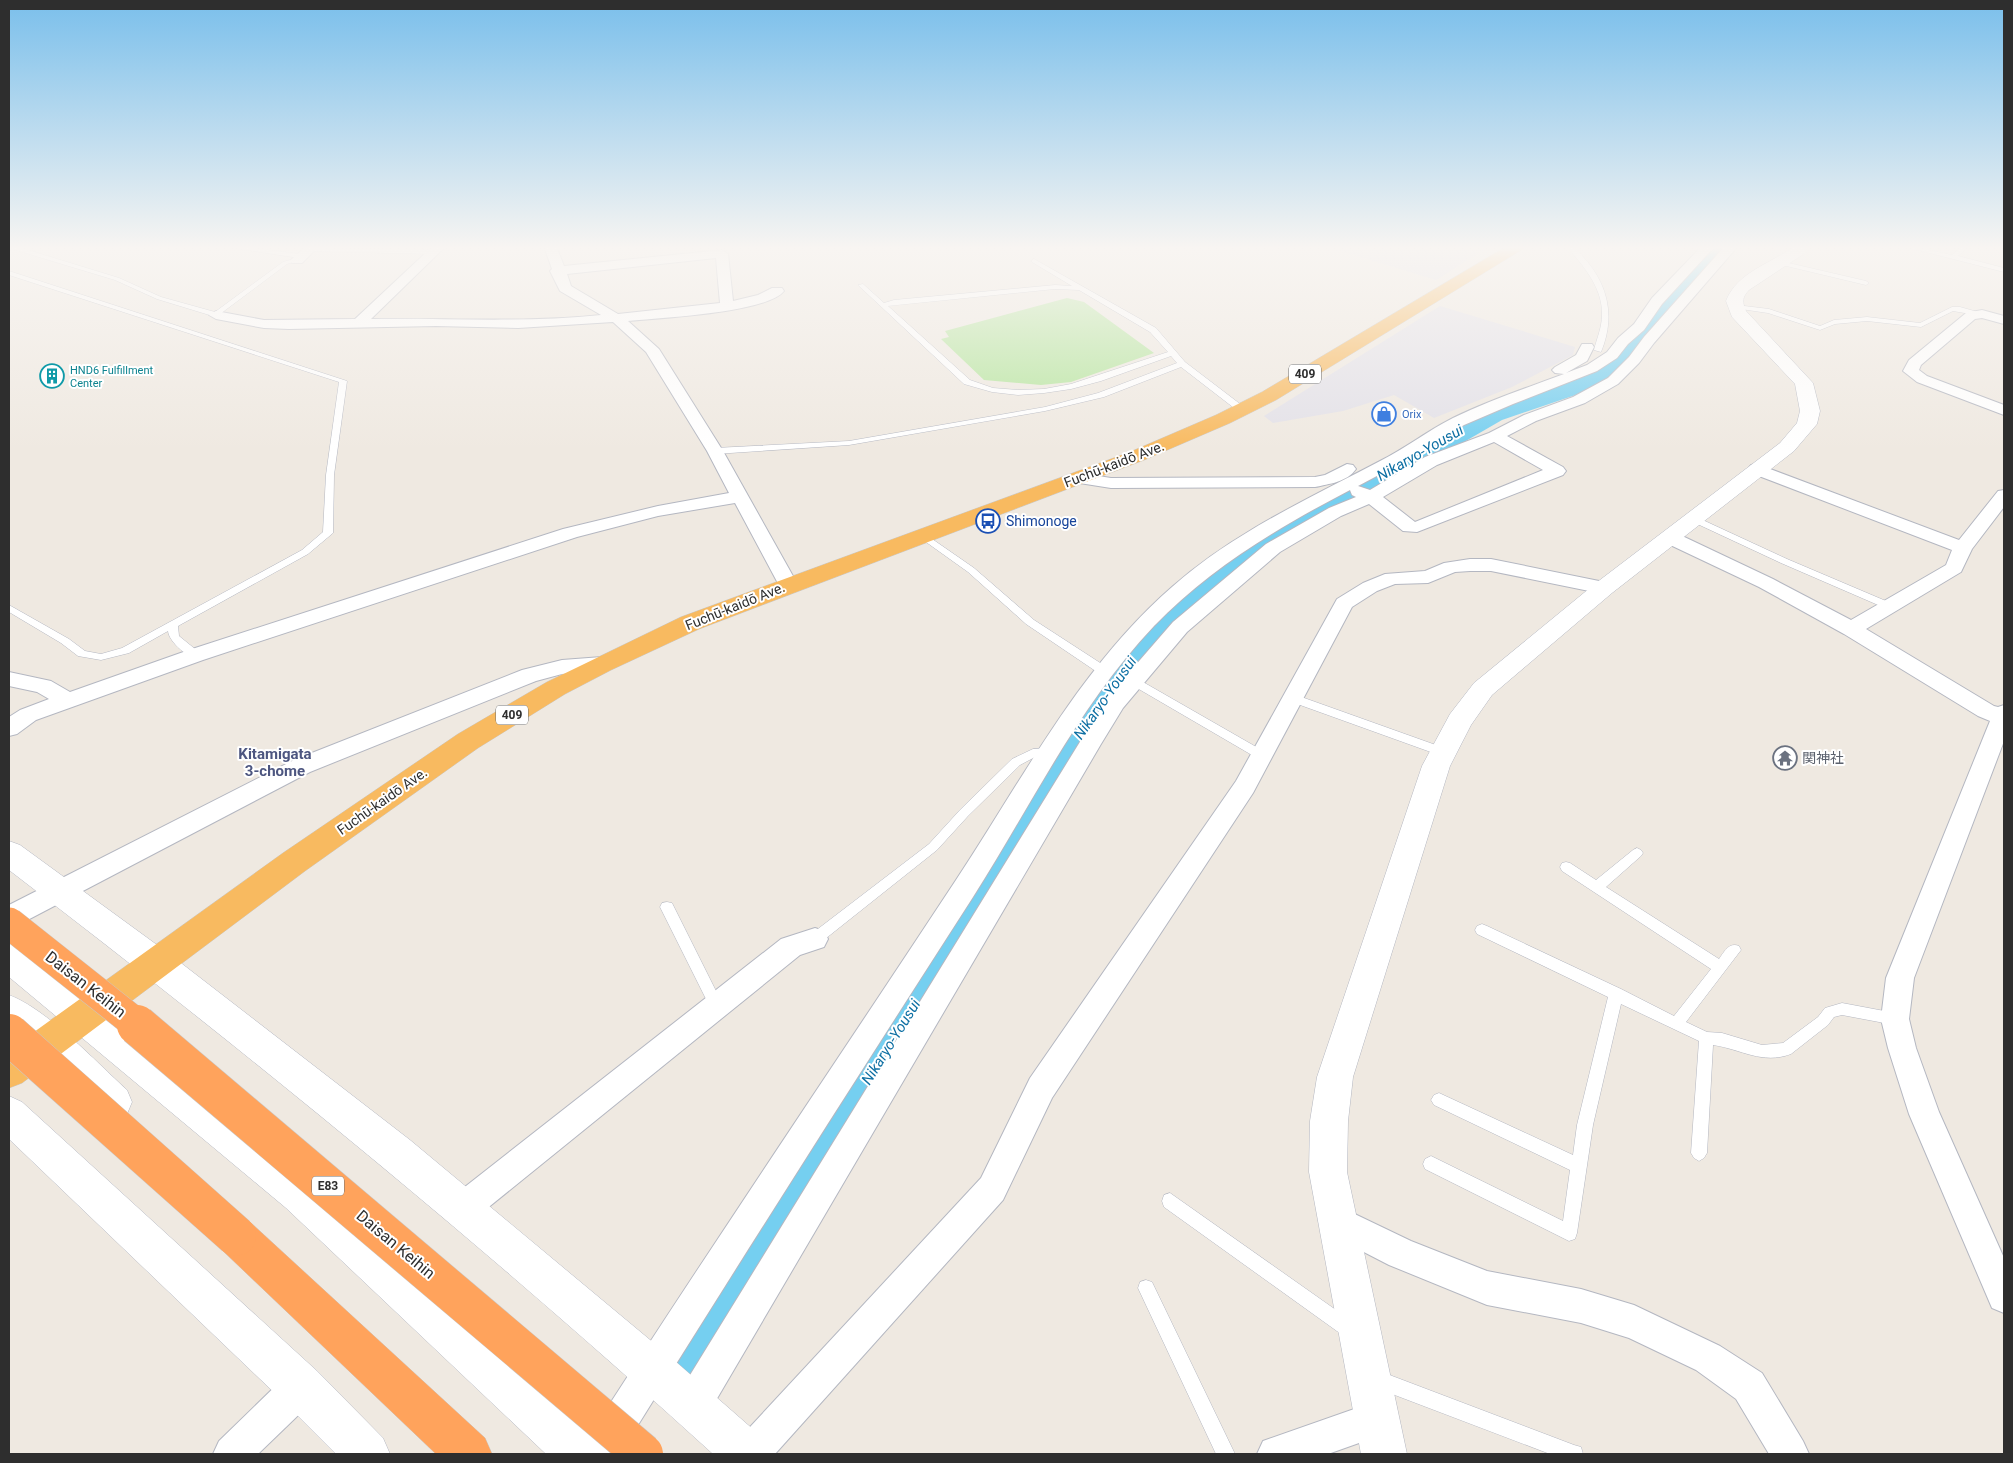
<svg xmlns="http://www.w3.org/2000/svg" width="2013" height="1463" viewBox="0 0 2013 1463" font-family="Roboto,'Noto Sans JP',sans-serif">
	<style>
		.industrial { fill: #e3e1e8 }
		.green { fill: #b6e59e }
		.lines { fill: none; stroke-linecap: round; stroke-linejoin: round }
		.river { fill: #75cff0; fill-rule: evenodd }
		.service-casing { stroke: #b4b7c1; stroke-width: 1 }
		.minor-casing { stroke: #b4b7c1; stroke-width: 2 }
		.tertiary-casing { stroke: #b4b7c1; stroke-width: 1 }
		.trunk-casing { stroke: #c9c9c9; stroke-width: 1 }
		.motorway-casing { stroke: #c9c9c9; stroke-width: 1 }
		.service { fill: #fff; fill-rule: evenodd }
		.minor { fill: #fff; fill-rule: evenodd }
		.tertiary { fill: #fff; fill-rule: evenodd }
		.trunk { fill: #f8ba60; fill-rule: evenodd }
		.motorway { fill: #ffa35c; fill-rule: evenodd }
		.motorway-bridge-far1-casing { stroke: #c9c9c9; stroke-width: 32; stroke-linecap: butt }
		.motorway-bridge-casing { stroke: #c9c9c9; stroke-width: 41; stroke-linecap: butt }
		.motorway-bridge-far1 { stroke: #ffa35c; stroke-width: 31 }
		.motorway-bridge { stroke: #ffa35c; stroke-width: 40 }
		.labels { text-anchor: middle; stroke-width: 4; stroke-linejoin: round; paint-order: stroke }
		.far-culture-label { font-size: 11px; fill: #0d838f; stroke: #fff; text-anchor: start }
		.far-shop-label { font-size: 11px; fill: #366cbe; stroke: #fff; text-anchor: start }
		.shield { fill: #fff; stroke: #6d6d6d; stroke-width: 1 }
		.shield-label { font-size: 12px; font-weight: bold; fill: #2e2e2e }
		.street-label { font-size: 14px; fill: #2e2e2e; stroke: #fff }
		.transit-label { font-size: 14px; fill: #164399; stroke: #fff; text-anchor: start }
		.worship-label { font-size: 14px; fill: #5b616d; stroke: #fff; text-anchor: start }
		.water-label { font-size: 15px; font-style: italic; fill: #0d6fa3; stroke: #fff }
		.neighbourhood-label { font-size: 15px; font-weight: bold; fill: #4d5680; stroke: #fff }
		.near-street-label { font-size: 16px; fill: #2e2e2e; stroke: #fff }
	</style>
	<rect width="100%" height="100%" fill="#efe9e1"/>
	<path class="industrial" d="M1324,246H1490L1436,280Z
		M1440,306L1575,347L1573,355L1512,387L1434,418L1394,395L1343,411L1273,423L1264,416Z"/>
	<path class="green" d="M1067,298L1084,302L1154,353L1071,382L1041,385L984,380L941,339L949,337L945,331Z"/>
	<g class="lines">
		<path class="river" d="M1709,246H1736L1623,375L1605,385L1502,420L1267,556L1179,631L1142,677L1105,732L720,1388L694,1399L668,1388L657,1362L668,1336L1071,709L1110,655L1149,611L1239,540L1478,406L1583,371L1601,361Z"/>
		<g class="service-casing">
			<path id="service" d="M9,246H15L119,278L161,297L215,312L283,262L297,258L300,260L287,264L216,317L157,299L115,280L9,248Z
				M221,246H237L300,254L303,256L300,258Z
				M1566,246H1572C1605,275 1618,311 1601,352L1594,350C1597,338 1602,327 1602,315C1603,288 1583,265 1566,246Z
				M1910,246L1952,255L1962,246H1969L1958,256L2004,268V272L1910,248Z
				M309,248L433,250L436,252L433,254L307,251V249Z
				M1034,259L1156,328L1185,362L1244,407V411H1238L1181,367L1104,397L1045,411L849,445L715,454L711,451L715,448L849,441L1045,407L1098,393L1177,363L1171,356L1101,381L1071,389L1044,393L1018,395L992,392L964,384L858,285L863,284L884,303L894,300L1055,285L1072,286L1032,262V260ZM1055,289L1079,290L1150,332L1168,352L1071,384L1044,389L1018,390L993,388L970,380L888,306Z
				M1780,261L1866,281L1869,283L1866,285L1778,264L1777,263Z
				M9,271L347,381L334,475L333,533L308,554L178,626L179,636L200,653L201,655L200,657C189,660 169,642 168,631L129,653L101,660L78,656L61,643L9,612V605L69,639L85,651L101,654L122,648L302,550L323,532L326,475L339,382L9,275Z
				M1736,305L1769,309L1820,326L1834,320L1867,317L1920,323L1952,307H1960L1985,314L1982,316L1953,311L1921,327L1867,321L1835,324L1820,330L1768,313L1734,308L1733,307Z
				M1694,516L1787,559L1893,604L1894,606L1889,609L1885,608L1781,563L1691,521V517Z
				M922,532L974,568L1034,620L1108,668L1109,671L1108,674H1100L1026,624L968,572L919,537V533Z
				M1129,674L1265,752L1267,755L1265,758H1257L1125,681L1124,678Z
				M1293,694L1447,749L1449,752L1443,756L1439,755L1289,701L1288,698Z
				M1050,748L1056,752L1054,755L1035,757L1020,765L968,816L937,850L820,943L815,945L810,943L808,939L810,935L929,844L960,810L1012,759L1033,749Z
				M1637,848L1641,850L1643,853L1641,856L1606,887L1719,959C1724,952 1729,942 1739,946L1741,950L1686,1022L1707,1032L1722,1033L1762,1045L1783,1043L1818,1017L1825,1008L1842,1003L1895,1013L1900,1015L1902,1019L1900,1023L1895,1025L1842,1015L1834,1017L1828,1025L1791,1054C1762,1065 1741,1049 1713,1045L1707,1153L1704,1158L1699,1161L1694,1158L1691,1153L1699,1041L1621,1004L1593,1125L1577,1233L1575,1239L1569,1241L1425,1169L1423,1164L1425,1159L1431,1156L1563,1221L1570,1170L1434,1105L1431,1100L1434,1095L1439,1093L1573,1155L1577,1125L1608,997L1477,934L1475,930L1477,926L1482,924L1487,926L1621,989L1674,1016L1711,969L1562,871L1560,867L1562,863L1566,862L1570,863L1596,880L1633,850Z
				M667,902L672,903L724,1007L722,1011L717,1013L712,1011L660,907L662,903Z
				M1170,1193L1353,1322L1356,1328L1353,1334L1347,1337L1341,1334L1164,1207L1162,1201L1164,1195Z
				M1146,1280L1152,1282L1235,1454H1216L1138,1288L1140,1282Z
				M1379,1371L1574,1445L1581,1447L1583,1454H1550L1379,1389L1373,1386L1370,1380L1373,1374Z"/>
		</g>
		<g class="minor-casing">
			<path id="minor" d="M306,246H319L302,263H292L291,260Z
				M433,246H446L371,319C448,318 525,323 601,315L560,291L550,271L552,269L544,246H556L564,266L722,250L728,254L733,301L758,295L772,288H782L784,291C767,313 658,318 628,321L659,349L723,451L798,585L795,589L788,591L781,589L735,503L658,516L577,537L203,660L36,720L17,734L9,736V717L20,710L49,699L37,692L9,686V672L51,681L70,692L189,650L563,529L658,506L729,493L707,451L646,352L613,322L518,328L436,326L289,329L264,328L216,319L209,315L216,311L264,320L355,319ZM716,258L720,303L618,314L571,286L567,274Z
				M1702,246H1715L1662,304L1644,330L1628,344L1617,358L1597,371L1513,404L1464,425L1405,461L1358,486L1370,490L1425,457L1489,433L1524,415L1573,397L1608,378L1629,357L1644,337L1725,246H1738L1654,343L1639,363L1618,384L1585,403L1536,421L1507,436L1563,467L1566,471L1563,475L1417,532L1403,531L1369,504L1341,516L1280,552L1187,632L1123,708L1101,744L705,1419L692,1424L679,1419L674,1406L679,1393L1107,698L1173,622L1266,544L1329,508L1356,497L1352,495L1350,490C1279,527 1210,568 1154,626C1078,706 1031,806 973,897C854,1082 736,1267 620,1454H580L586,1441C707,1252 833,1067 956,880C1023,779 1079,668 1172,587C1234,532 1310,498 1382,460C1407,447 1429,430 1453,418C1489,400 1527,388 1564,374L1555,373L1552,370L1555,367L1576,355L1582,344H1592L1594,347L1587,361L1566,373L1587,365L1607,352L1618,338L1634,324L1652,298ZM1494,442L1543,470L1415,522L1383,497L1437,465Z
				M1982,310L2004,316V324L1982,318L1975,319L1921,365L1919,370L1927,376L2004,405V415L1917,382L1903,371L1909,360L1966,313Z
				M1347,464L1353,465L1356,469C1347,482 1329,484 1315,487L1111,488L1073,482L1070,478L1073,474L1079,473L1111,478L1315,477L1325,475Z
				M1757,464L1959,540L1998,491L2004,490V507L1972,549L1961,572L1866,629L1994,706L1998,707L2004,705V741L1914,978L1909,1019L1916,1048L1939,1112L2004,1258V1313L1992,1308L1909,1114L1888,1048L1881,1019L1886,978L1990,721L1978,716L1844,634L1759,587L1664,542L1662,538L1664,534L1671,532L1678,534L1773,579L1851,620L1946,565L1952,550L1751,473L1748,469L1751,465Z
				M1470,559H1491L1604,582L1611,584L1614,588L1611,592L1604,594L1491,571H1470L1455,572L1428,583L1395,584L1377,591L1352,607L1253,793L1052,1098L1003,1200L775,1454H731L737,1441L981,1178L1030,1078L1236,781L1337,599L1363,583L1385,574L1425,571L1444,563Z
				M602,657L609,659L613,664L609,669L562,674L536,681L310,772L18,925L9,928V905L294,760L522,670L562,660Z
				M815,928L824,931L828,939L824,947L800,955L474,1219L463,1224L452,1219L447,1208L452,1197L781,939Z
				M1338,1206L1411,1241L1487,1271L1581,1289L1634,1305L1720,1346L1762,1373L1803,1441L1809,1454H1769L1736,1399L1696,1370L1629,1338L1581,1323L1487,1305L1389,1265L1327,1233L1322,1222L1327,1211Z
				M301,1369L314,1374L319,1387L314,1400L258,1454H213L219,1441L288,1374Z
				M1377,1401L1390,1406L1395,1419L1390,1432L1328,1454H1257L1263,1441Z"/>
		</g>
		<g class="tertiary-casing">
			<path id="tertiary" d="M1795,246H1812L1802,255L1749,290C1742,297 1742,302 1746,311L1813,383L1820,411L1817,424L1794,451L1612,593L1492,695L1471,725L1450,766L1353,1077L1348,1121L1347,1172L1407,1454H1361L1309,1172L1310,1121L1317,1077L1422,766L1450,714L1474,683L1596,583L1780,443L1797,423L1800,411L1795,384L1732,317L1726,301C1737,272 1772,263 1795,246Z
				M9,841L20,845L168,953L410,1140L667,1354L763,1438L770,1454H713C488,1249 251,1055 9,870Z
				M9,943L21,947L314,1180L595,1438L602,1454H546L286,1208L9,977Z
				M9,995C47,1009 96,1062 127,1090L132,1102L127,1114L114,1119L101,1114L37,1052L9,1030Z
				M9,1096L22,1102L317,1371L383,1438L390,1454H336L285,1403L9,1139Z"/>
		</g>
		<g class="trunk-casing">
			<path id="trunk" d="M1507,246H1526L1523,249L1276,400L1230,423L1144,460L699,629L611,670L565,694L478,748L305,871L22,1083L9,1088V1050L283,853L458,734L547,682L681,617L1130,452L1216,415L1262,392Z"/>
		</g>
		<g class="motorway-casing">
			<path id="motorway" d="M236,1216L250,1222L485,1438L492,1454H436L222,1250L216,1236L222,1222Z"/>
		</g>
		<use href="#service" class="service"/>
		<use href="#minor" class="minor"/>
		<use href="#tertiary" class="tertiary"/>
		<use href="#trunk" class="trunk"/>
		<use href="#motorway" class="motorway"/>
		<g class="motorway-bridge-far1-casing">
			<path id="motorway-bridge-far1" d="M9,923L139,1026"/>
		</g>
		<g class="motorway-bridge-casing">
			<path id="motorway-bridge" d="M137,1025L643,1454
				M9,1034L236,1236"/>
		</g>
		<use href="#motorway-bridge-far1" class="motorway-bridge-far1"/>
		<use href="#motorway-bridge" class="motorway-bridge"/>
	</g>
	<linearGradient id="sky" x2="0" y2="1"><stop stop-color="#7abfeb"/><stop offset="0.55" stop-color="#f8f5f2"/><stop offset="1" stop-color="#f8f5f2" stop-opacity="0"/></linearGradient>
	<rect width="2013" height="451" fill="url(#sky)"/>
	<defs>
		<g id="building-ring" transform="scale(1.25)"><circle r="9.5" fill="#fff" stroke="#0f9aa8" stroke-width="1.5"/><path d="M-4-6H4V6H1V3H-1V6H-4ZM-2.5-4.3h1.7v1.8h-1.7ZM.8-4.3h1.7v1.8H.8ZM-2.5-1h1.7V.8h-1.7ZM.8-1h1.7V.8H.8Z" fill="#0f9aa8"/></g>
		<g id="shop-ring" transform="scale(1.25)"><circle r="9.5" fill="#fff" stroke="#3f7fe0" stroke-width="1.5"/><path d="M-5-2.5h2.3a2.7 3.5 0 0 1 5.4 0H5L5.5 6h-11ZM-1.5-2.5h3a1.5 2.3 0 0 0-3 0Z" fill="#3f7fe0"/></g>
		<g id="bus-ring" transform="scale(1.25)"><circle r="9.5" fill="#fff" stroke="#1a4fb4" stroke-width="1.5"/><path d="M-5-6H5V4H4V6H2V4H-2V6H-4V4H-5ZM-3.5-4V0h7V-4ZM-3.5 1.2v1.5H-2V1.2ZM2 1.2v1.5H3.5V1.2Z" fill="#1a4fb4"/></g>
		<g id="temple-ring" transform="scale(1.25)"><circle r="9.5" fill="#fff" stroke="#6b7280" stroke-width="1.5"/><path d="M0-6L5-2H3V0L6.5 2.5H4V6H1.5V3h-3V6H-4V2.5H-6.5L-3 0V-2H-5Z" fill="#6b7280"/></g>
	</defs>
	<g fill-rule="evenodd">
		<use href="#building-ring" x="52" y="376"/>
		<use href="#shop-ring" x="1384" y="414"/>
		<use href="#bus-ring" x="988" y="521"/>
		<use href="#temple-ring" x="1785" y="758"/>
	</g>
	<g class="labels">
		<g class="far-culture-label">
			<text x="70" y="374">HND6 Fulfillment<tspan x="70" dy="13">Center</tspan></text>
		</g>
		<g class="far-shop-label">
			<text x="1402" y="418">Orix</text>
		</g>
		<g class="shield">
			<rect x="1289" y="364.5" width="32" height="19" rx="4"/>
			<rect x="496" y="705.5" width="32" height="19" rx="4"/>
			<rect x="312" y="1176.5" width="32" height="19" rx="4"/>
		</g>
		<g class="shield-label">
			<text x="1305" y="378">409</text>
			<text x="512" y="719">409</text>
			<text x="328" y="1190">E83</text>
		</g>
		<g class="street-label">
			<text transform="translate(1114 464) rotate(-21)" y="5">Fuchū-kaidō Ave.</text>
			<text transform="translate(735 606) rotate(-22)" y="5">Fuchū-kaidō Ave.</text>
			<text transform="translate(382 801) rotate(-35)" y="5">Fuchū-kaidō Ave.</text>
		</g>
		<g class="transit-label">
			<text x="1006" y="526">Shimonoge</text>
		</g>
		<g class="worship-label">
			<text x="1802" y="763">関神社</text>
		</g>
		<g class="water-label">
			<text transform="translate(1420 453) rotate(-30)" y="5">Nikaryo-Yousui</text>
			<text transform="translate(1105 698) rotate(-55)" y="5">Nikaryo-Yousui</text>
			<text transform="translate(891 1042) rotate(-58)" y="5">Nikaryo-Yousui</text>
		</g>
		<g class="neighbourhood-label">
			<text x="275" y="759">Kitamigata<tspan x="275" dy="17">3-chome</tspan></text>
		</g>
		<g class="near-street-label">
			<text transform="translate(86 984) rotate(38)" y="6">Daisan Keihin</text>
			<text transform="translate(396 1244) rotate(40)" y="6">Daisan Keihin</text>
		</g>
	</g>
	<rect width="2013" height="1463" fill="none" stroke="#2e2e2e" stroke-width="20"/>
</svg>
